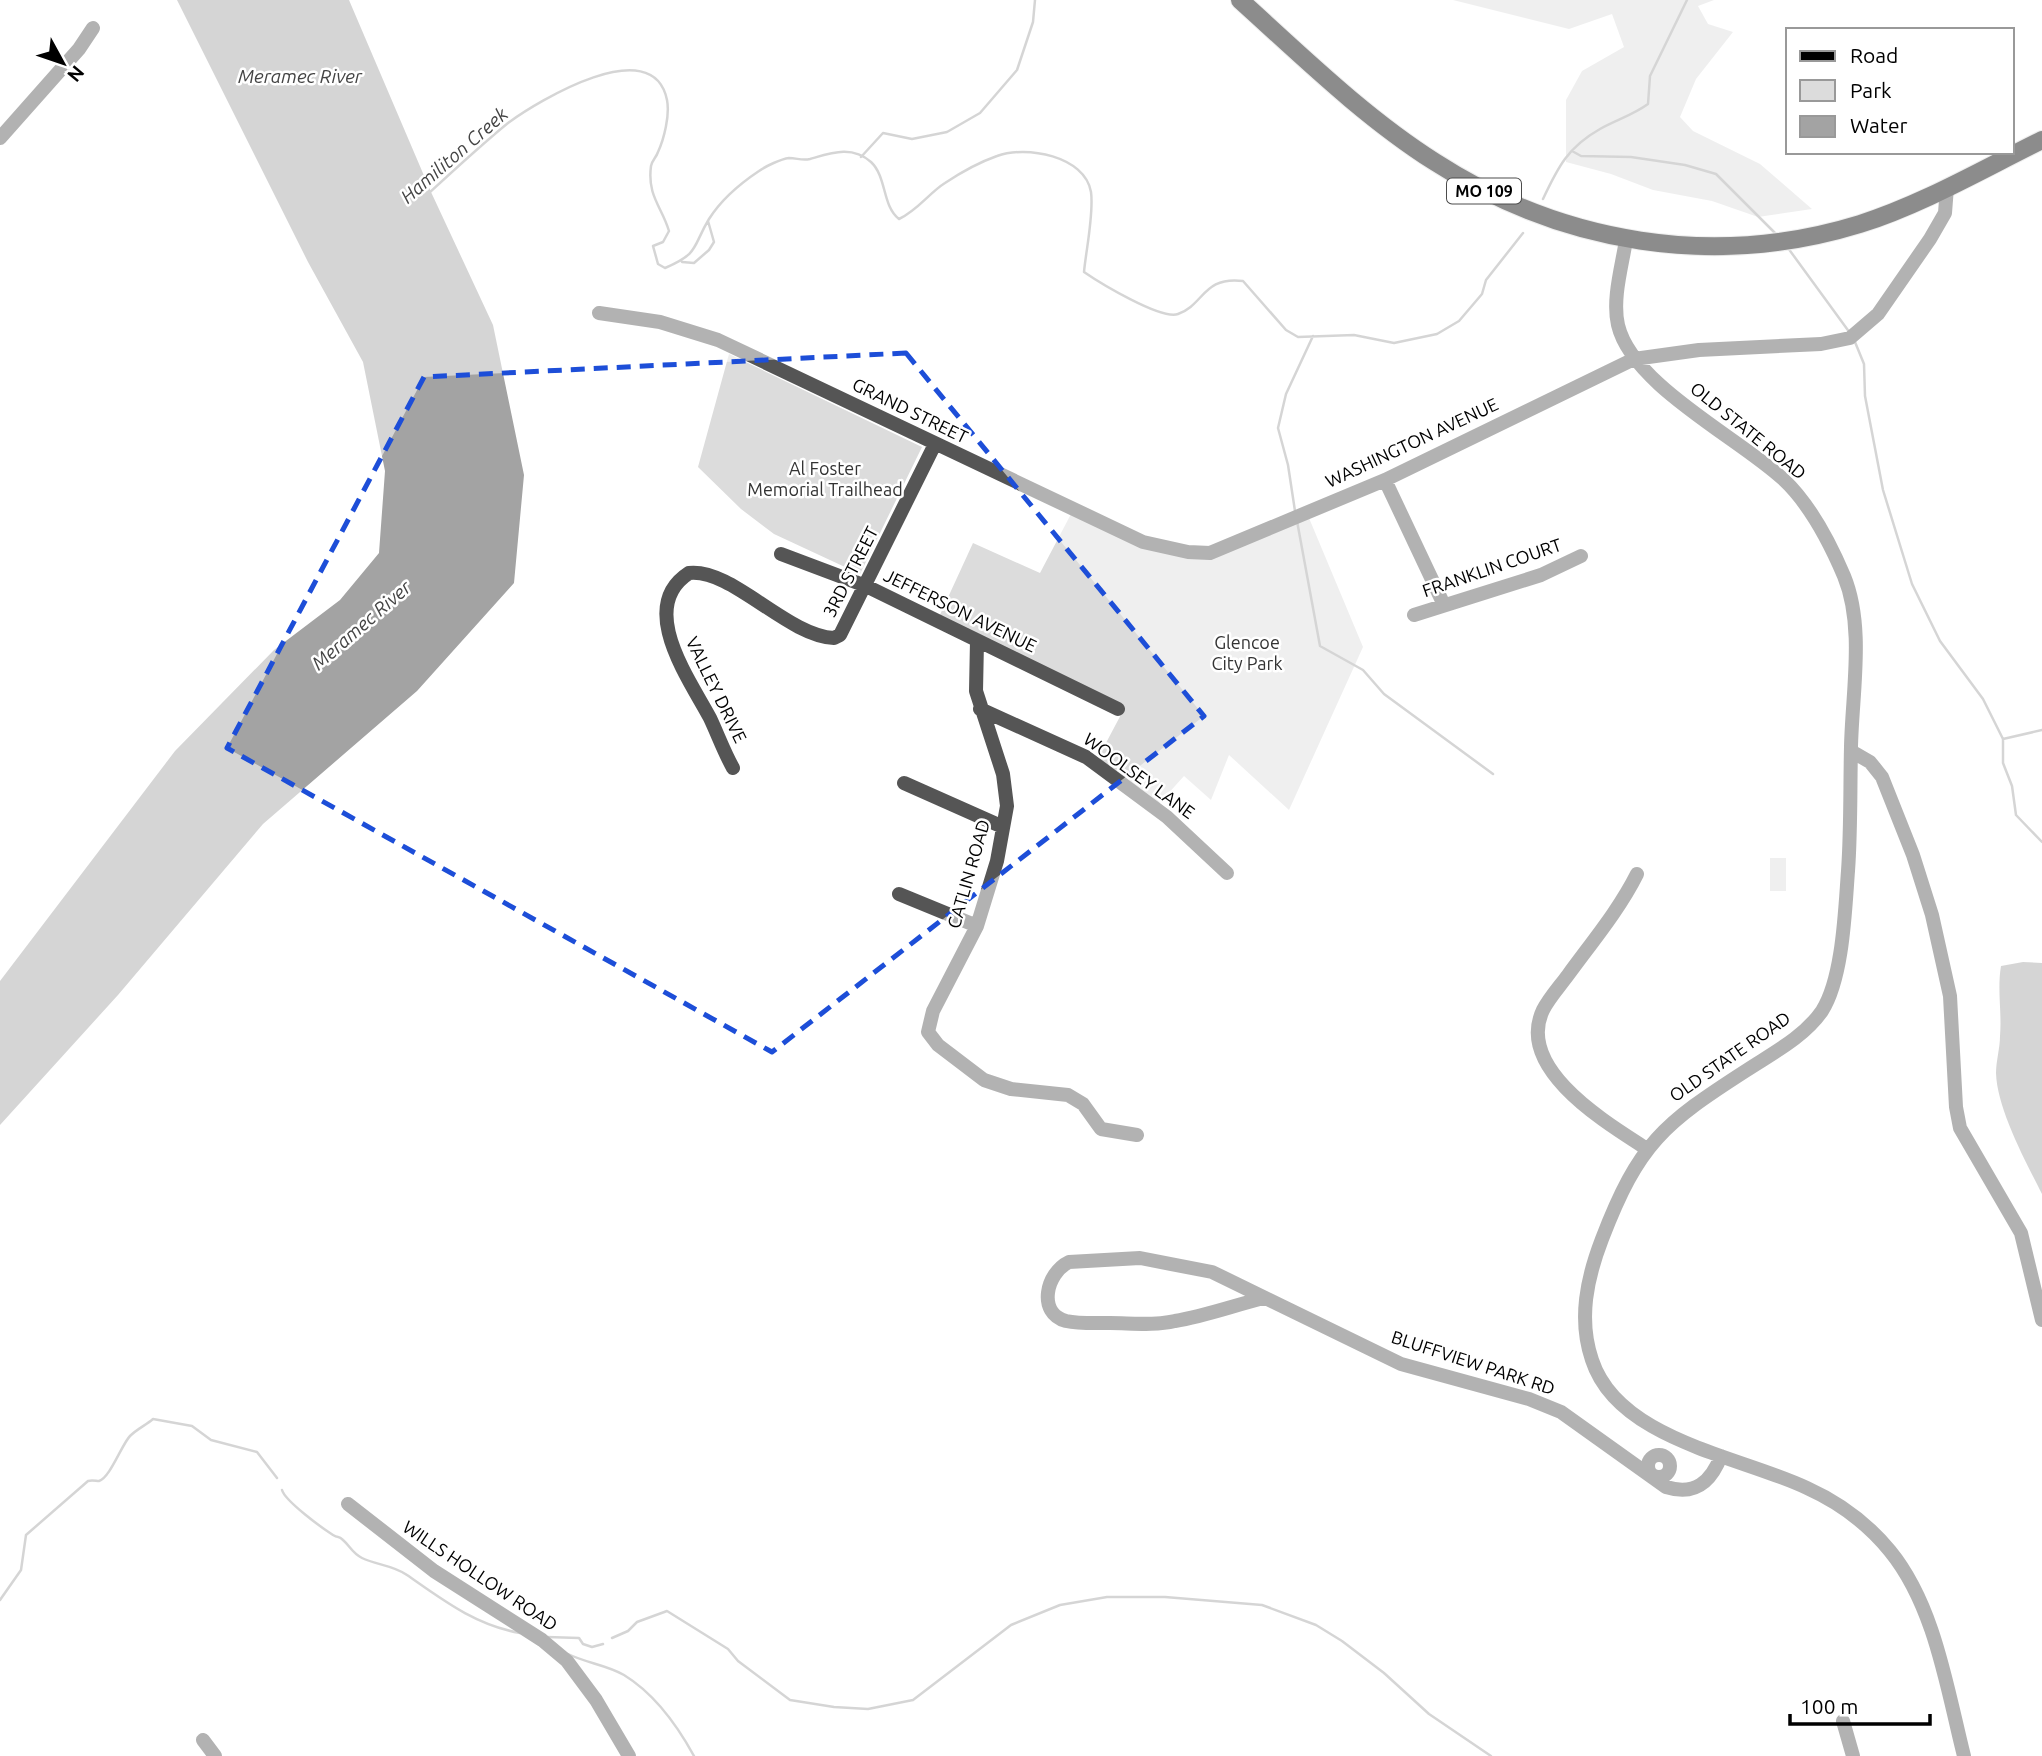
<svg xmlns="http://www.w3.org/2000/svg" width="2042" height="1756" viewBox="0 0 2042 1756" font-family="Ubuntu,sans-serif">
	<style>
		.green { fill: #dcdcdc }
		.water { fill: #a3a3a3 }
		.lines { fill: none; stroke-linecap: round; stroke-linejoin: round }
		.stream { stroke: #a3a3a3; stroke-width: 2.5 }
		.major-casing { stroke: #dbdbdb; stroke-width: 20 }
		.minor { stroke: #555; stroke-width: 14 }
		.major { stroke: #000; stroke-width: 18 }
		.marked { fill: none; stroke: #1d4ed8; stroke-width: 5; stroke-dasharray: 14 9; stroke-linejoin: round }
		.labels { text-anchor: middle; stroke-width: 5; stroke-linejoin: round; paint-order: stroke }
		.shield { fill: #fff; stroke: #4c4c4c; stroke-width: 2 }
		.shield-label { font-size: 16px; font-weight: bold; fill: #000 }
		.street-label { font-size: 18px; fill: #000; stroke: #fff }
		.park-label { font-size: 18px; fill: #333; stroke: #fff }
		.water-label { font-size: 19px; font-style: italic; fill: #444; stroke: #fff }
	</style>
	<rect width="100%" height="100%" fill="#fff"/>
	<path class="green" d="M1453,0H1714L1698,6L1708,24L1733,32L1696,79L1680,117L1693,131L1760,164L1812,209L1758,217L1712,201L1653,190L1611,174L1566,162V100L1582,71L1624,47L1612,14L1569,29Z
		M729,354L922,447L860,574L774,534L741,509L698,467Z
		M1071,514L1185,556L1309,518L1363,647L1289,810L1229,755L1211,800L1184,776L1157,806L1097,760L1125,707L939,617L973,543L1040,573Z
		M1770,858H1786V891H1770Z"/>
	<path class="water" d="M177,0H349L431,192L493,325L524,475L514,583L417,691L263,824L118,995L0,1125V981L175,751L274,650L340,600L379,553L385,471L363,362L308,262Z
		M2023,962L2042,963V1194C2026,1162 1997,1109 1996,1073C1996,1061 2000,1048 2000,1036C2002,1012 1997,990 2001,966Z"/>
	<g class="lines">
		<path class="stream" d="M1572,151L1581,156L1631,157L1685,165L1716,174L1777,235
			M861,157L883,133L912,139L947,132L980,113L1017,70L1033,22L1035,0
			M428,194C454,170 481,145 508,123C538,101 653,31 667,100C670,115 664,139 658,152C656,158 652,160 651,166C647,196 662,207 669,231L663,242L653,246L658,264L665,268C700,253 692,247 709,219C721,200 741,183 759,171C766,166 781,159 789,158C797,158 802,161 810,159C831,153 852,145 871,162C887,177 882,206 899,219C918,210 929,193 945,183C960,173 980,162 997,156C1026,145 1085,156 1091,192C1094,214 1086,250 1084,272C1100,283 1161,320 1178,314C1204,305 1203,276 1243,281L1286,330L1298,337L1354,335L1394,343L1437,334L1459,321L1482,294L1486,280L1523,233
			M1543,199C1558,167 1568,147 1600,129C1616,120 1633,115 1648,104L1650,76L1687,0
			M1788,248L1850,333
			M682,262L694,263L709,250L714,242L708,221
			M1855,342L1864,364L1865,396L1883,490L1912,584L1940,641L1983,699L2003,739V763L2012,786L2016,815L2042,842
			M1295,511L1288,465L1278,428L1286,394L1313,336
			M1297,521L1320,646L1363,670L1384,694L1493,774
			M2003,739L2042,730
			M282,1490C285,1501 322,1528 333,1535C339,1539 338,1535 343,1540C350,1546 352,1553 362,1558C376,1565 393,1565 407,1575C443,1600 475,1625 520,1633
			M0,1600L21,1570L26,1535L88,1481C92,1480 96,1481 99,1481C110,1478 122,1444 130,1436C137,1429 146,1425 153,1419L192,1426L211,1440L257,1452L277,1478
			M547,1637L579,1638L583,1644L592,1647L603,1644
			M612,1638L628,1631L637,1622L667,1611L728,1649L738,1661L790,1700L834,1707L868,1709L913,1700L1011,1625L1060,1605L1107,1597H1165L1262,1605L1316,1625L1342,1641L1384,1673L1429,1714L1491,1756
			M568,1654C586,1663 607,1665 624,1675C655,1694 677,1725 694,1756"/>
		<g class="major-casing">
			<path id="major" d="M1240,0C1302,56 1364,117 1435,162C1562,244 1714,269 1860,224C1923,204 1983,169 2042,140"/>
		</g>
		<path class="minor" d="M0,138L79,49L93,28
			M1626,240C1622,266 1612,299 1618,325C1632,385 1739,438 1783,479C1810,504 1830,543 1844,576C1865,627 1852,693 1851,747C1850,788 1851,829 1848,871C1845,910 1843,978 1822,1011C1804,1037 1773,1053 1747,1070C1663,1124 1639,1143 1602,1239C1587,1278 1578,1319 1592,1360C1618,1440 1740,1456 1807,1488C1838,1502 1868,1524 1890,1551C1935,1606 1947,1689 1964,1756
			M599,313L660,322L718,340L1143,542L1188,552L1210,553L1385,480L1634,359L1699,350L1821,344L1850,338L1878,314L1930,239L1945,213L1947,187
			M1385,480L1444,605
			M781,554L866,586L1118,709
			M1414,615L1541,575L1581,556
			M977,641L976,691L1003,774L1007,806L997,861L977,926L933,1011L928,1032L938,1045L984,1080L1011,1089L1068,1095L1083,1104L1101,1129L1137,1135
			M980,709L1086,757L1167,817L1227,873
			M1851,751L1870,762L1882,777L1913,855L1932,915L1950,996L1956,1107L1960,1128L2021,1233L2042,1320
			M733,768C724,752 718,735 710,718C690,680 636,607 689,573C732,568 787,636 834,638L840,635L935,444
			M904,783L1003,827
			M1637,874C1619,910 1592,942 1568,975C1560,986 1549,998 1543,1010C1515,1069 1607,1123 1647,1149
			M899,894L977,926
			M1264,1298C1235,1305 1205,1316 1175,1321C1154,1326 1130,1323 1110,1323C1096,1323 1080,1324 1066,1321C1037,1313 1046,1273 1069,1262L1140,1258L1212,1272L1401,1364L1529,1399L1561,1412L1666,1487C1695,1496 1711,1482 1721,1456
			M1648 1466a11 11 0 1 1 22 0a11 11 0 1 1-22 0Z
			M348,1504L434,1571L542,1640L567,1661L596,1700L629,1756
			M1843,1721L1853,1756
			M203,1740L215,1756"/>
		<use href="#major" class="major"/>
	</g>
	<path d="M0 0H2042V1756H0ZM906,353L1204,716L772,1052L227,748L424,377Z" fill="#fff" fill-opacity=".55" fill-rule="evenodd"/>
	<path class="marked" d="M906,353L1204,716L772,1052L227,748L424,377Z"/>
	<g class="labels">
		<rect class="shield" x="1447" y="178.5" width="74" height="25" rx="5"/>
		<g class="shield-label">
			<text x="1484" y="197">MO 109</text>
		</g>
		<g class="street-label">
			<text transform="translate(910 411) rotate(26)" y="6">GRAND STREET</text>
			<text transform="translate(1748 431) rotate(39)" y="6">OLD STATE ROAD</text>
			<text transform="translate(1412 443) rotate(-25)" y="6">WASHINGTON AVENUE</text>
			<text transform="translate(1492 568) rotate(-19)" y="6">FRANKLIN COURT</text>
			<text transform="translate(851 572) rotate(-63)" y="6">3RD STREET</text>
			<text transform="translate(960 611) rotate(26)" y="6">JEFFERSON AVENUE</text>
			<text transform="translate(716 690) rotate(64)" y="6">VALLEY DRIVE</text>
			<text transform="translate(1139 776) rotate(36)" y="6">WOOLSEY LANE</text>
			<text transform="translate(969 874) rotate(-74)" y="6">CATLIN ROAD</text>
			<text transform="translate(1730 1057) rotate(-35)" y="6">OLD STATE ROAD</text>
			<text transform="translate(1473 1363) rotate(18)" y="6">BLUFFVIEW PARK RD</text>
			<text transform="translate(480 1576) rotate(34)" y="6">WILLS HOLLOW ROAD</text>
		</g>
		<g class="park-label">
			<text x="825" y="475">Al Foster<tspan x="825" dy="21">Memorial Trailhead</tspan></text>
			<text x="1247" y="649">Glencoe<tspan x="1247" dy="21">City Park</tspan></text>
		</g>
		<g class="water-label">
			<text x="300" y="83">Meramec River</text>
			<text transform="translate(454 155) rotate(-41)" y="7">Hamiliton Creek</text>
			<text transform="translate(361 625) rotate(-41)" y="7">Meramec River</text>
		</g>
	</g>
	<rect x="1786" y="28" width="228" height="126" fill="#ffffff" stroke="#999999" stroke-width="2"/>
	<rect x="1800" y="51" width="35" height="10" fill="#000000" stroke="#999999" stroke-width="2"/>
	<text x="1850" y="63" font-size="21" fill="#000000">Road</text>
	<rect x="1800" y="80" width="35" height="21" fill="#dcdcdc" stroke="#999999" stroke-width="2"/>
	<text x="1850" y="98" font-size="21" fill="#000000">Park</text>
	<rect x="1800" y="116" width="35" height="21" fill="#a3a3a3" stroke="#999999" stroke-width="2"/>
	<text x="1850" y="133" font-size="21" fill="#000000">Water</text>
	<g transform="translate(63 63) rotate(130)" stroke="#ffffff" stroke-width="5" paint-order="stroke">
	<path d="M0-5L12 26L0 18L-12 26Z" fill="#000000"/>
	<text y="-10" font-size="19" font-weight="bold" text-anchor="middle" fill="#000000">N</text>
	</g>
	<path d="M1790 1714v10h140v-10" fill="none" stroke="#000000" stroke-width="3.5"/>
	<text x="1800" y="1714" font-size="21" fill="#000000" stroke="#ffffff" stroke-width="5" paint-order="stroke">100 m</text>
</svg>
